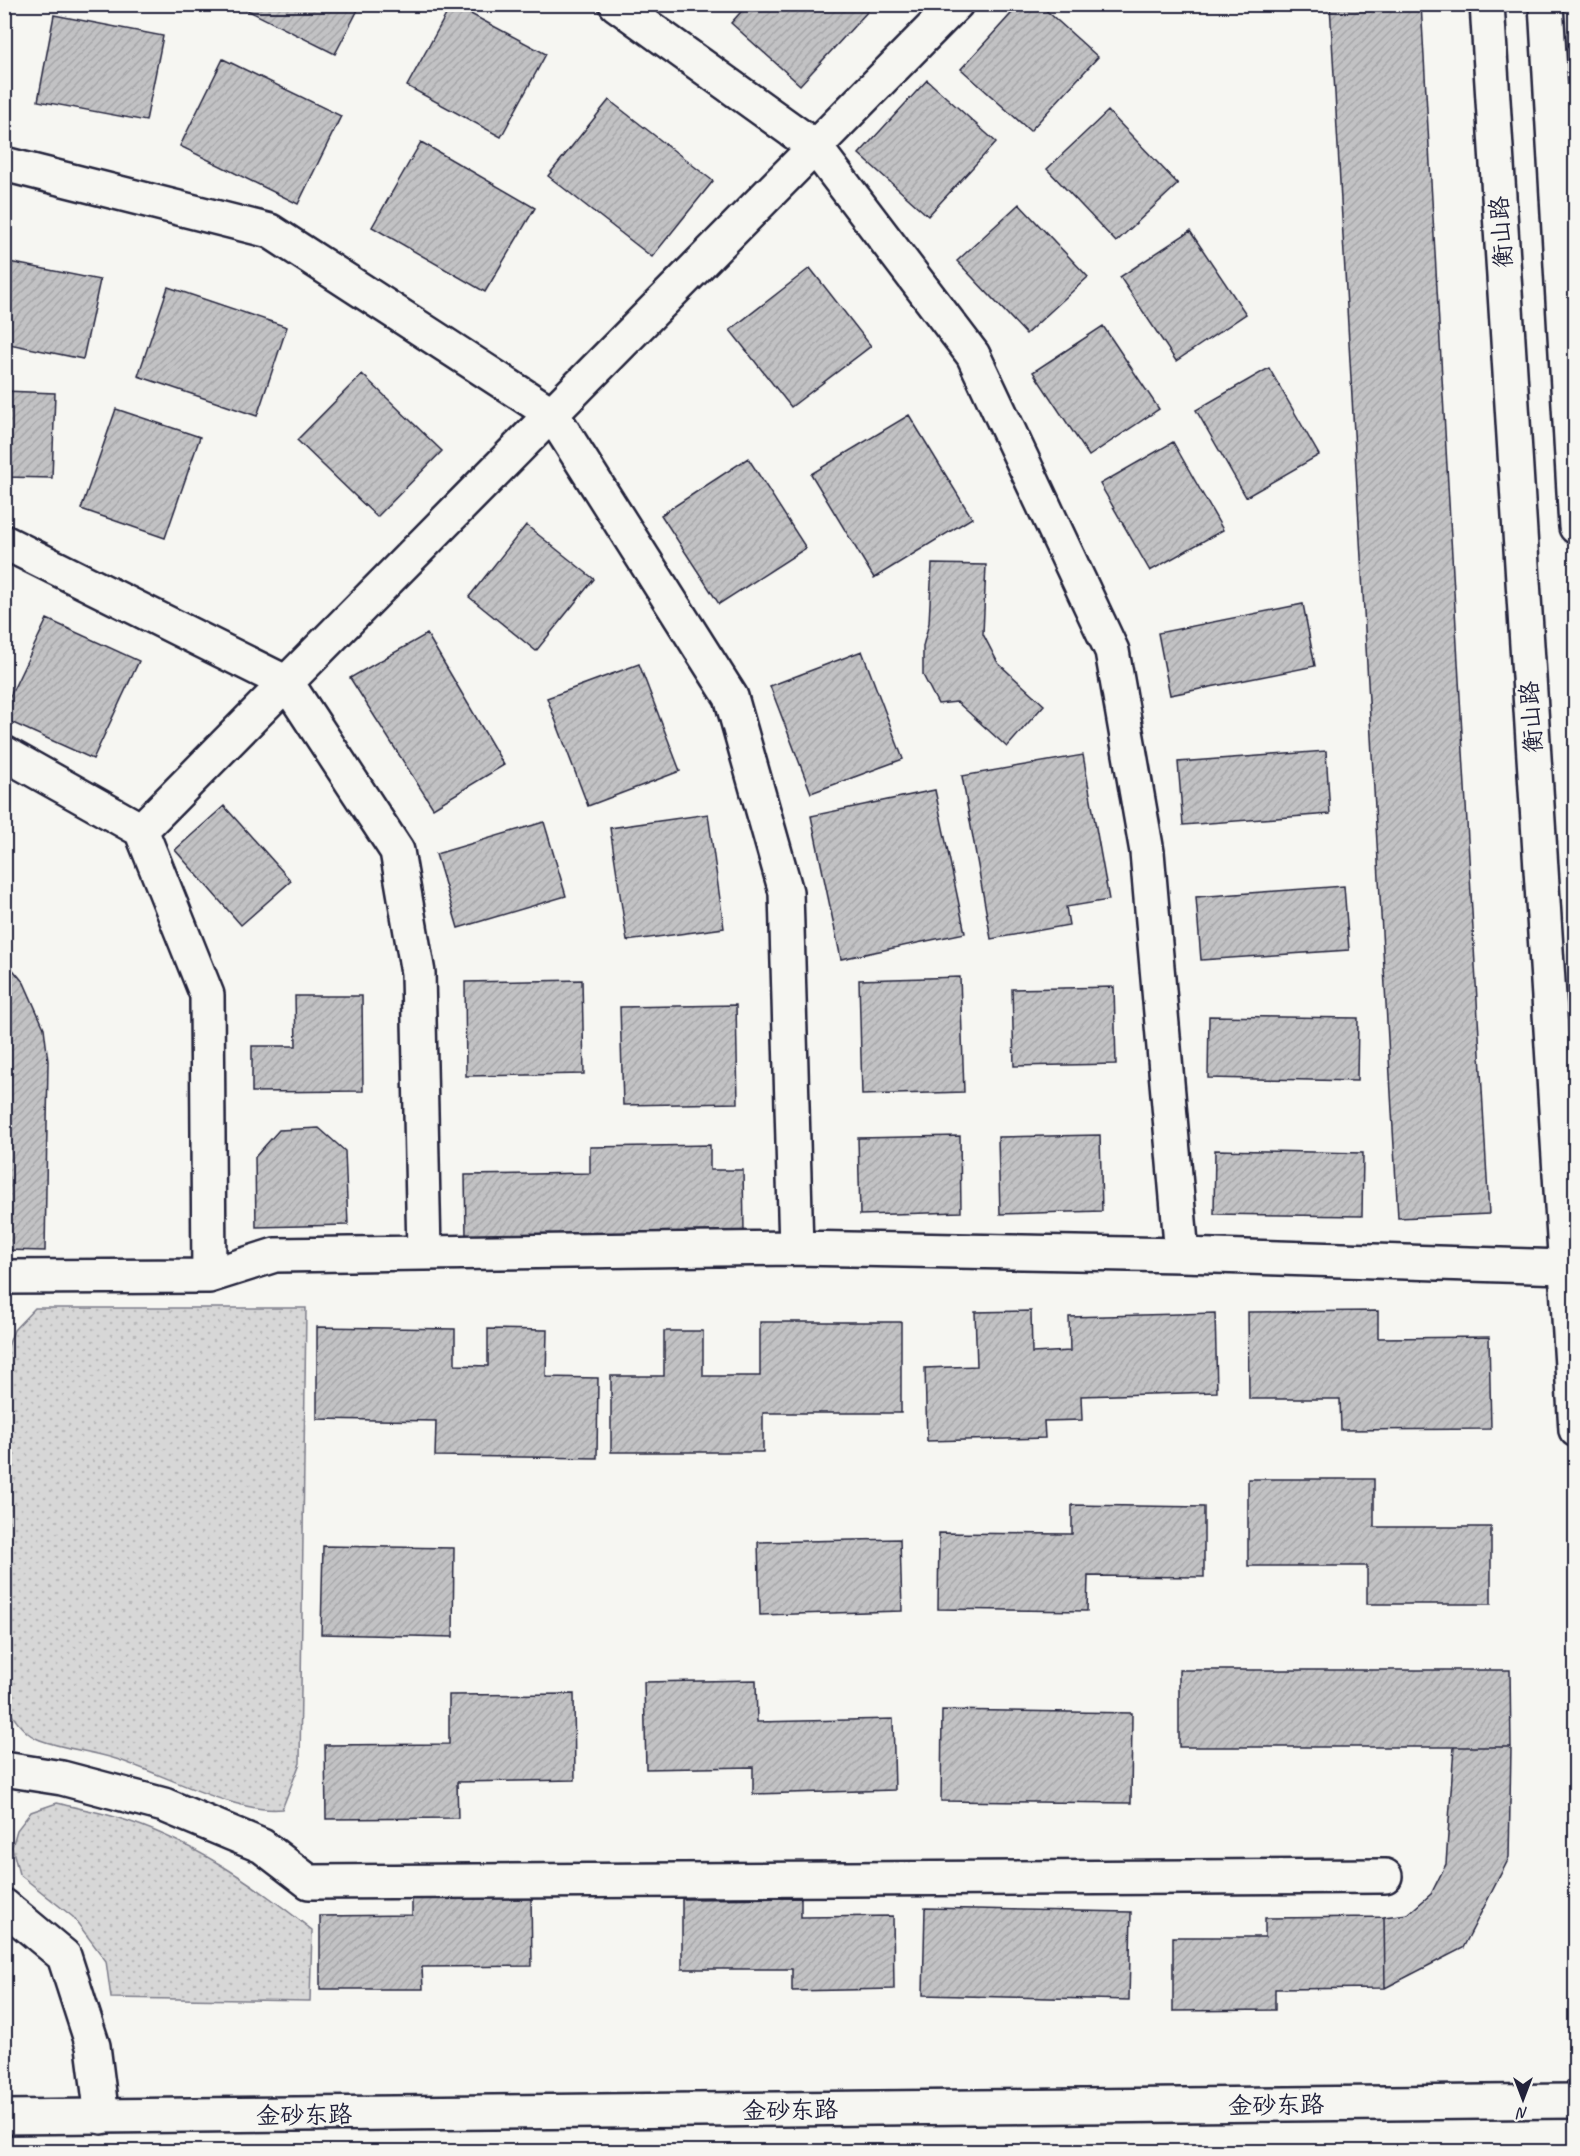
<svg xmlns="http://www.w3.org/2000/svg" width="1580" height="2156" viewBox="0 0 1580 2156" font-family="Caveat,'LXGW WenKai TC',sans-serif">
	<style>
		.grass { fill: url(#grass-dots); stroke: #7c7c89; stroke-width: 1.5 }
		.building { fill: url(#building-hatch); stroke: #22223b; stroke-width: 1.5 }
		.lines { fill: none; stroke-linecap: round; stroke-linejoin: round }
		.street-casing { stroke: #22223b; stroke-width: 38 }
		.secondary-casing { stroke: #22223b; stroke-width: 38 }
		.primary-casing { stroke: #22223b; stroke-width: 38 }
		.street { stroke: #f6f6f2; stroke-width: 33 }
		.secondary { stroke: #f6f6f2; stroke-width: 33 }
		.primary { stroke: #f6f6f2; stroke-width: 33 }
		.labels { text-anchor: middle; stroke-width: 4.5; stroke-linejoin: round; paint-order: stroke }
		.street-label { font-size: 24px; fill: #22223b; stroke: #f6f6f2 }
	</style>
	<defs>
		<pattern id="grass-dots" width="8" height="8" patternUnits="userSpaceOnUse" patternTransform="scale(1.5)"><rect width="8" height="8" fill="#d7d7d7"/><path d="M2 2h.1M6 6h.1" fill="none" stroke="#b8b8b9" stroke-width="1.8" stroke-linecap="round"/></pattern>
		<pattern id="building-hatch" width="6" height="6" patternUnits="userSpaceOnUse" patternTransform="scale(1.5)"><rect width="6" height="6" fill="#c2c2c4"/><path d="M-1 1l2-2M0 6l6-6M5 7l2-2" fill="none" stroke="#a6a6a9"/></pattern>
	</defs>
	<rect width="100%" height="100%" fill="#f6f6f2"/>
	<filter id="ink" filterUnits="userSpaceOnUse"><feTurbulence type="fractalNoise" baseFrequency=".0167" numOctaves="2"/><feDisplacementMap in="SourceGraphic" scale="12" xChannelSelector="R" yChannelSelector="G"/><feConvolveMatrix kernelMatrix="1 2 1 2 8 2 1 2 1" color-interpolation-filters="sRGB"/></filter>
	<g filter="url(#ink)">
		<path class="grass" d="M35,1308H306L300,1763L282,1809C235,1814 162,1773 116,1759C91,1751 64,1749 40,1740C24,1734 15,1721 8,1708L7,1349L14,1330Z
			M57,1803C76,1808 96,1811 115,1817C188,1838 253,1883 312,1930L310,2001L111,1998L106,1961L73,1917L19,1874L12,1847L17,1830L31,1812Z"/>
		<path class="building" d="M242,4H361L335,54L241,7Z
			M452,4L546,54L501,137L407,86Z
			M748,4H860L868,11L800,85L731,23Z
			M1020,4H1039L1098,57L1030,131L961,69Z
			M1330,4H1421L1489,1214L1398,1218Z
			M54,15L163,36L146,121L38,101Z
			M223,59L341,116L298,204L180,146Z
			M927,80L996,142L928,216L859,154Z
			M609,100L713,181L652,257L548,176Z
			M1108,111L1178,184L1116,242L1047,169Z
			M421,142L535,208L485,292L372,227Z
			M1019,204L1088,277L1026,334L957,261Z
			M1190,231L1246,314L1176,361L1120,277Z
			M4,261L100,280L83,359L4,343Z
			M810,268L871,346L791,407L730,330Z
			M168,287L287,327L257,416L138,376Z
			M1103,326L1159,409L1089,456L1033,372Z
			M1269,368L1319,455L1246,497L1196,410Z
			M362,374L442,451L377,517L297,440Z
			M4,391L55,393L52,478L4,477Z
			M116,409L200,437L165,538L81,509Z
			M909,415L972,518L874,578L811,474Z
			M1173,442L1223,530L1150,571L1100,484Z
			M748,458L806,548L719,604L661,515Z
			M526,525L594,579L536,651L469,597Z
			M932,564L986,565L983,634L998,663L1044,705L1007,747L957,702L938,704L923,675V646L929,623Z
			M1303,604L1315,666L1170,695L1158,633Z
			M47,619L139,661L93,759L4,719V709Z
			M427,634L504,765L433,808L350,678Z
			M862,651L903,759L811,793L770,686Z
			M639,664L680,771L588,806L547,698Z
			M1326,751L1330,814L1183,825L1178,762Z
			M1083,755L1109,900L1066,907L1069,925L991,939L962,776Z
			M935,790L965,933L841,959L811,816Z
			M224,806L291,881L241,925L175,850Z
			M708,814L724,928L627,941L610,828Z
			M544,822L566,896L458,928L436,854Z
			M1344,886L1349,950L1201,960L1196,897Z
			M4,959L24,983L44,1028L48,1061L45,1251L4,1250Z
			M960,977L964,1092L862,1095L859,980Z
			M582,980L584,1074L466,1076L465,982Z
			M1114,987L1116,1064L1014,1066L1012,989Z
			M295,996H362L363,1091L252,1092V1046H296Z
			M736,1005L738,1103L623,1105L620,1007Z
			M1209,1016L1358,1018L1357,1081L1208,1078Z
			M319,1128L345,1151L348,1225L256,1227L255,1157L279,1130Z
			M1100,1135L1102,1211L1000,1214L998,1137Z
			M960,1136L961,1212L860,1215L858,1138Z
			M710,1145V1170H743L744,1231L466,1235L465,1175L590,1173V1147Z
			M1215,1150L1363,1153L1362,1216L1214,1214Z
			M1031,1311L1032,1353L1070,1351L1069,1317L1215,1313L1217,1392L1081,1396L1082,1420L1044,1421L1045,1438L927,1441L925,1368L977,1366L975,1312Z
			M1378,1311V1338L1489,1337L1491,1429L1341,1430L1340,1399H1249L1248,1312Z
			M760,1322H901V1413H763V1452H611V1376H664V1331H703V1376H760Z
			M317,1327L455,1329V1365L488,1366V1329L547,1330L546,1377L598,1378L597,1458L435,1456L436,1421L317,1419Z
			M1248,1479H1374V1527H1491V1604H1367V1566H1248Z
			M1072,1505L1204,1507V1577L1088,1576L1087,1611L938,1609L939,1533L1072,1534Z
			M900,1539L902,1611L760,1615L758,1542Z
			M323,1546L454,1548L453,1637L321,1634Z
			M1179,1670H1510L1511,1747H1179Z
			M756,1680L757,1722L893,1719L895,1790L753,1794V1767L646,1769L644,1682Z
			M574,1694L575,1780L457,1782L458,1818L326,1819L325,1745L449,1744V1695Z
			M942,1710L1132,1713L1131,1803L941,1801Z
			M1454,1747H1511L1509,1858L1463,1948L1385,1988L1384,1917L1408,1914L1431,1894L1446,1864Z
			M531,1895L532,1966L422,1967L423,1989H320V1916L412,1915V1896Z
			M801,1898V1917L893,1916L894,1989L792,1991V1969H682V1899Z
			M925,1908L1131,1912L1129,2000L923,1995Z
			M1384,1917L1385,1988L1275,1989V2010L1173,2011V1937H1265V1918Z"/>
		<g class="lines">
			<g class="street-casing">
				<path id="street" d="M616,4L815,147L973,355L1112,651L1147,852L1182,1255
					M4,164L270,231L552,414L731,697L786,892L796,1248
					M4,542L287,683L397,851L418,973L424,1253
					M4,753L141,830L207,995L209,1276
					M141,830L956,4
					M4,1277L209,1276L275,1255L796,1248L1182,1255L1565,1267
					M4,1769L62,1778L164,1805L262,1846L309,1882L1385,1876
					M4,1906L64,1956L93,2046L102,2117"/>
			</g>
			<g class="secondary-casing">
				<path id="secondary" d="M1487,4L1576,1430
					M1546,4L1576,527"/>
			</g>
			<g class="primary-casing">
				<path id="primary" d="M4,2117L1576,2101"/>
			</g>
			<use href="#street" class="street"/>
			<use href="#secondary" class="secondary"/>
			<use href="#primary" class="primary"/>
		</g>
	</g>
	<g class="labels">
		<g class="street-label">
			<text transform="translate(1501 232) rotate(-94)" y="8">衡山路</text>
			<text transform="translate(1531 717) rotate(-94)" y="8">衡山路</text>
			<text transform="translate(1276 2105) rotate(-1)" y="8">金砂东路</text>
			<text transform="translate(790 2110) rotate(-1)" y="8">金砂东路</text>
			<text transform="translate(304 2115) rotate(-1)" y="8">金砂东路</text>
		</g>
	</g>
	<rect width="1580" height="2156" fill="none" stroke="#f6f6f2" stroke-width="24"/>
	<rect x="12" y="12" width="1556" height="2132" fill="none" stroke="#22223b" stroke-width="2" filter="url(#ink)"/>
	<g transform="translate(1523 2099) rotate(180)" stroke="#f6f6f2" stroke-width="4.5" paint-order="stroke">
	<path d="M0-4.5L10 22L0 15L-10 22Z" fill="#22223b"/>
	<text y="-9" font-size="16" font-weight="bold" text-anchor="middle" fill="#22223b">N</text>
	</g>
</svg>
